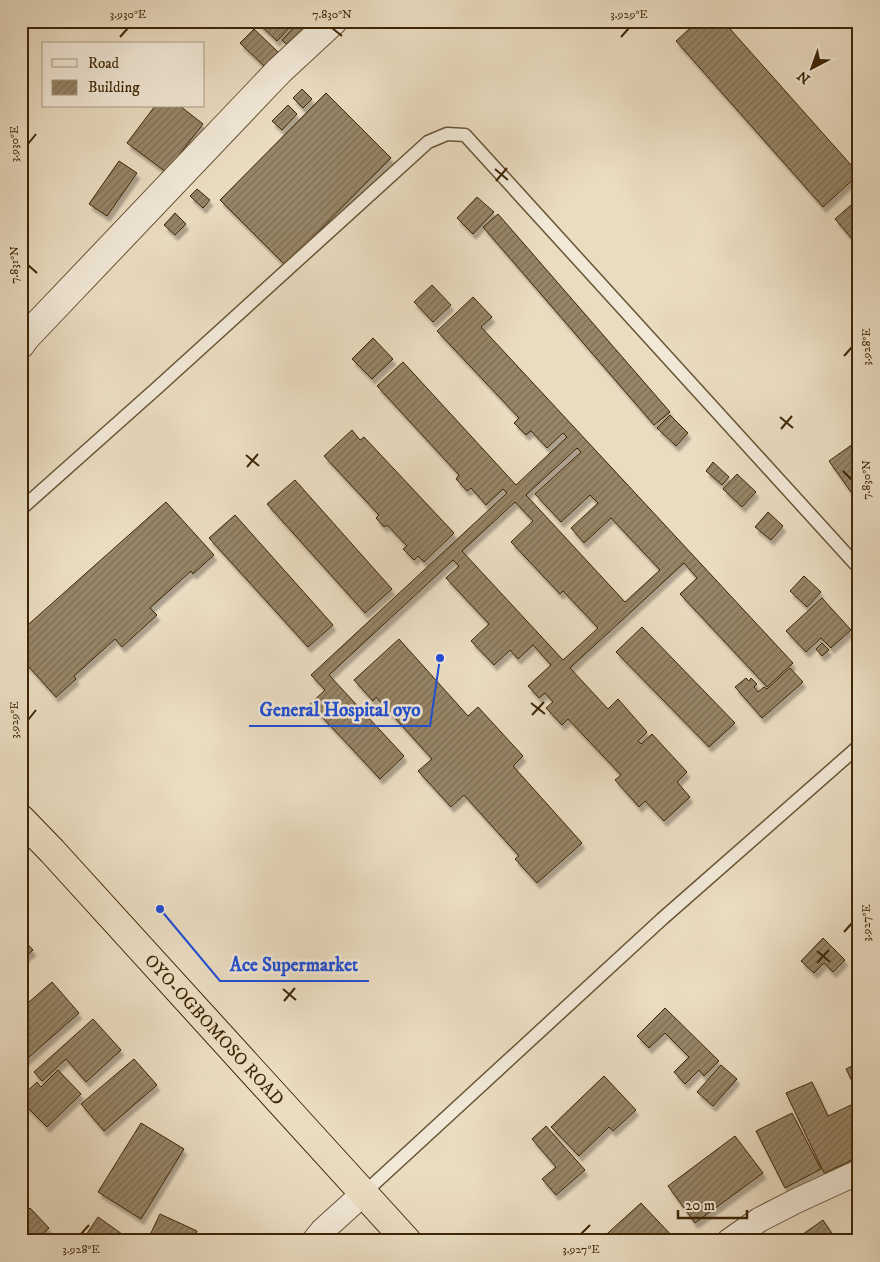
<svg xmlns="http://www.w3.org/2000/svg" width="880" height="1262" viewBox="0 0 880 1262" font-family="'IM FELL DW Pica',serif">
	<style>
		.building { fill: url(#building-hatch); stroke: #3d2605; fill-rule: evenodd; filter: url(#shadow) }
		.lines { fill: none; stroke-linecap: round; stroke-linejoin: round }
		.service-casing { stroke: #685434; stroke-width: 15 }
		.minor-casing { stroke: #685434; stroke-width: 26 }
		.tertiary-casing { stroke: #685434; stroke-width: 30 }
		.trunk-casing { stroke: #3d2605; stroke-width: 30 }
		.service { stroke: #f1e8d7; stroke-width: 12 }
		.minor { stroke: #f1e8d7; stroke-width: 24 }
		.tertiary { stroke: #f1e8d7; stroke-width: 28 }
		.trunk { stroke: #eadcc1; stroke-width: 28 }
		.ticks { fill: none; stroke: #3d2605; stroke-width: 2 }
		.labels { text-anchor: middle; stroke-width: 5; stroke-linejoin: round; paint-order: stroke }
		.street-label { font-size: 18px; fill: #3d2605; stroke: #f1e8d7 }
		.leader { fill: none; stroke: #1d4ed8; stroke-width: 2 }
		.callout-dot { fill: #1d4ed8; stroke: #f1e8d7; stroke-width: 2 }
		.callout-label { font-size: 19px; text-anchor: middle; font-weight: bold; fill: #1d4ed8; stroke: #f1e8d7; stroke-width: 5; stroke-linejoin: round; paint-order: stroke }
		.neatline { fill: none; stroke: #3d2605; stroke-width: 2 }
		.ticks-label { font-size: 12px; text-anchor: middle; fill: #3d2605 }
	</style>
	<defs>
		<pattern id="building-hatch" width="6" height="6" patternUnits="userSpaceOnUse" patternTransform="scale(1.25)"><rect width="6" height="6" fill="#978567"/><path d="M-1 1l2-2M0 6l6-6M5 7l2-2" fill="none" stroke="#7c6d53"/></pattern>
		<filter id="shadow"><feDropShadow dx="3" dy="5.5" stdDeviation="1" flood-color="#0004"/></filter>
	</defs>
	<rect width="100%" height="100%" fill="#eadcc1"/>
	<filter id="stains"><feTurbulence type="fractalNoise" baseFrequency=".004" numOctaves="4"/><feColorMatrix values="0 0 0 0 .2 0 0 0 0 .09 0 0 0 0 .02 0 0 0 .5 -.17"/></filter>
	<radialGradient id="worn" r=".72"><stop offset=".6" stop-color="#630" stop-opacity="0"/><stop offset="1" stop-color="#630" stop-opacity=".3"/></radialGradient>
	<path class="building" d="M256,21H296L277,41Z
		M300,21H306L314,29L293,51L282,40Z
		M698,21H723L859,174L823,207L676,41Z
		M254,29L278,52L264,66L240,43Z
		M302,89L312,99L303,108L293,98Z
		M326,93L391,158L285,265L220,200Z
		M288,105L297,114L282,130L272,121Z
		M155,106H180L203,124L166,172L127,143Z
		M119,161L137,173L107,216L89,204Z
		M197,189L210,200L203,208L190,196Z
		M477,197L494,212L473,234L457,218Z
		M859,198V247L835,219Z
		M175,213L186,224L175,235L164,225Z
		M498,214L670,412L654,425L483,227Z
		M432,285L451,305L433,322L414,302Z
		M473,297L492,317L481,327L793,663L767,687L680,594L697,578L684,563L570,668L608,709L618,699L647,732L638,741L641,744L652,734L687,772L677,782L690,797L664,821L645,801L639,807L615,780L621,775L568,719L562,725L546,708L553,702L545,693L539,698L528,686L551,665L533,645L518,659L510,650L494,665L471,641L489,624L446,578L459,566L453,560L329,675L404,756L380,779L310,704L325,690L311,675L507,493L503,489L486,505L471,488L467,491L456,479L459,475L377,386L403,362L516,485L567,437L563,433L547,448L531,431L526,435L514,423L519,418L437,331ZM577,448L581,452L535,494L561,522L590,495L598,503L571,528L584,543L611,518L660,570L625,602L526,495ZM515,502L533,521L511,542L560,594L563,591L598,628L563,660L462,551Z
		M373,338L393,359L372,379L352,359Z
		M670,415L688,433L676,446L657,428Z
		M352,430L360,440L364,437L454,533L424,562L418,556L414,560L403,549L407,546L387,525L384,527L376,518L379,515L324,456Z
		M853,444L859,453V486L851,492L829,461Z
		M713,462L729,477L722,485L706,471Z
		M737,474L756,492L742,507L723,489Z
		M295,480L392,589L365,613L267,504Z
		M166,502L214,555L193,574L191,571L150,608L157,615L122,647L115,639L74,676L76,679L56,697L21,658V631Z
		M768,512L783,526L771,540L755,527Z
		M235,515L333,625L308,647L209,538Z
		M804,576L821,592L807,607L790,591Z
		M822,598L851,630L831,648L821,638L806,652L786,631Z
		M642,627L735,723L709,747L616,652Z
		M399,639L468,716L478,707L523,756L513,766L582,843L537,883L515,859L519,856L464,795L451,807L418,771L432,759L376,697L373,701L354,680Z
		M822,643L829,650L822,656L816,649Z
		M790,668L803,682L762,718L735,687L746,678L749,681L751,678L757,684L754,687L758,692L764,687L767,689Z
		M21,937L33,950L21,961Z
		M823,938L845,960L833,972L824,963L814,973L801,961Z
		M52,982L79,1013L21,1064V1009Z
		M665,1008L719,1061L704,1076L699,1070L685,1084L674,1072L689,1057L665,1033L649,1048L637,1036Z
		M93,1019L121,1050L86,1082L66,1059L42,1081L34,1072Z
		M134,1059L157,1085L104,1131L81,1104Z
		M859,1062V1095L846,1069Z
		M721,1065L737,1079L713,1106L697,1092Z
		M58,1070L81,1094L47,1127L21,1101V1097L37,1082L41,1087Z
		M604,1076L636,1110L613,1131L609,1127L579,1156L551,1127Z
		M812,1082L828,1116L851,1105L859,1121V1157L824,1173L786,1093Z
		M792,1113L821,1169L785,1188L756,1131Z
		M141,1123L184,1149L141,1219L98,1192Z
		M546,1126L585,1170L556,1195L542,1179L556,1167L532,1139Z
		M735,1136L763,1173L695,1223L668,1186Z
		M641,1203L673,1237L669,1241H599Z
		M30,1208L49,1228L36,1241H21V1217Z
		M160,1214L197,1231L193,1241H156L149,1237Z
		M98,1217L129,1239L128,1241H82Z
		M823,1220L837,1241H793Z
		M53,1234L66,1241H50Z"/>
	<g class="lines">
		<g class="service-casing">
			<path id="service" d="M21,509L157,388L428,142L447,134L465,135L859,568
				M364,1193L662,919L859,746"/>
		</g>
		<g class="minor-casing">
			<path id="minor" d="M314,1241L322,1231L364,1193
				M729,1241L759,1220L796,1201L859,1172"/>
		</g>
		<g class="tertiary-casing">
			<path id="tertiary" d="M21,344L25,338L279,71L333,21"/>
		</g>
		<g class="trunk-casing">
			<g id="trunk">
				<path id="s1" d="M21,819L52,851L407,1241"/>
			</g>
		</g>
		<use href="#service" class="service"/>
		<use href="#minor" class="minor"/>
		<use href="#tertiary" class="tertiary"/>
		<use href="#trunk" class="trunk"/>
	</g>
	<path class="ticks" d="M332,28L342,36M120,37L128,28M621,37L629,28M28,144L36,134M495,169L508,180M496,181L507,168M28,265L37,273M844,356L852,347M780,417L793,428M781,429L792,416M246,455L259,466M247,467L258,454M843,471L852,480M531,703L545,714M532,715L544,702M28,720L36,710M844,932L852,923M817,951L830,962M817,963L829,950M283,989L296,1000M284,1001L295,988M81,1234L89,1225M581,1234L590,1225"/>
	<g class="labels">
		<g class="street-label">
			<text dy="6" stroke="none"><textPath href="#s1" startOffset="286">OYO-OGBOMOSO ROAD</textPath></text>
		</g>
	</g>
	<path class="leader" d="M440 658L430 726H249M160 909L220 981H369"/>
	<g class="callout-dot">
		<circle cx="440" cy="658" r="5"/>
		<circle cx="160" cy="909" r="5"/>
	</g>
	<g class="callout-label">
		<text x="340" y="716">General Hospital oyo</text>
		<text x="294" y="971">Ace Supermarket</text>
	</g>
	<rect width="880" height="1262" fill="none" stroke="#eadcc1" stroke-width="55"/>
	<rect x="42" y="42" width="162" height="65" fill="#f1e8d7" stroke="#a99a83"/>
	<rect x="52" y="59" width="25" height="8" fill="#f1e8d7" stroke="#a99a83"/>
	<text x="88" y="68" font-size="15" fill="#3d2605">Road</text>
	<rect x="52" y="80" width="25" height="15" fill="url(#building-hatch)" stroke="#a99a83"/>
	<text x="88" y="92" font-size="15" fill="#3d2605">Building</text>
	<g transform="translate(812 68) rotate(221)" stroke="#f1e8d7" stroke-width="4" paint-order="stroke">
	<path d="M0-4L9 19L0 12L-9 19Z" fill="#3d2605"/>
	<text y="-8" font-size="14" font-weight="bold" text-anchor="middle" fill="#3d2605">N</text>
	</g>
	<path d="M678 1210v8h69v-8" fill="none" stroke="#3d2605" stroke-width="2.5"/>
	<text x="685" y="1210" font-size="15" fill="#3d2605" stroke="#f1e8d7" stroke-width="4" paint-order="stroke">20 m</text>
	<rect x="28" y="28" width="824" height="1206" class="neatline"/>
	<g class="ticks-label">
		<text x="128" y="18">3.930°E</text>
		<text x="332" y="18">7.830°N</text>
		<text x="629" y="18">3.929°E</text>
		<text transform="translate(14 144) rotate(-90)" y="4">3.930°E</text>
		<text transform="translate(14 265) rotate(-90)" y="4">7.831°N</text>
		<text transform="translate(866 347) rotate(-90)" y="4">3.928°E</text>
		<text transform="translate(866 480) rotate(-90)" y="4">7.830°N</text>
		<text transform="translate(14 720) rotate(-90)" y="4">3.929°E</text>
		<text transform="translate(866 923) rotate(-90)" y="4">3.927°E</text>
		<text x="81" y="1253">3.928°E</text>
		<text x="581" y="1253">3.927°E</text>
	</g>
	<rect width="100%" height="100%" filter="url(#stains)"/>
	<rect width="100%" height="100%" fill="url(#worn)"/>
</svg>
